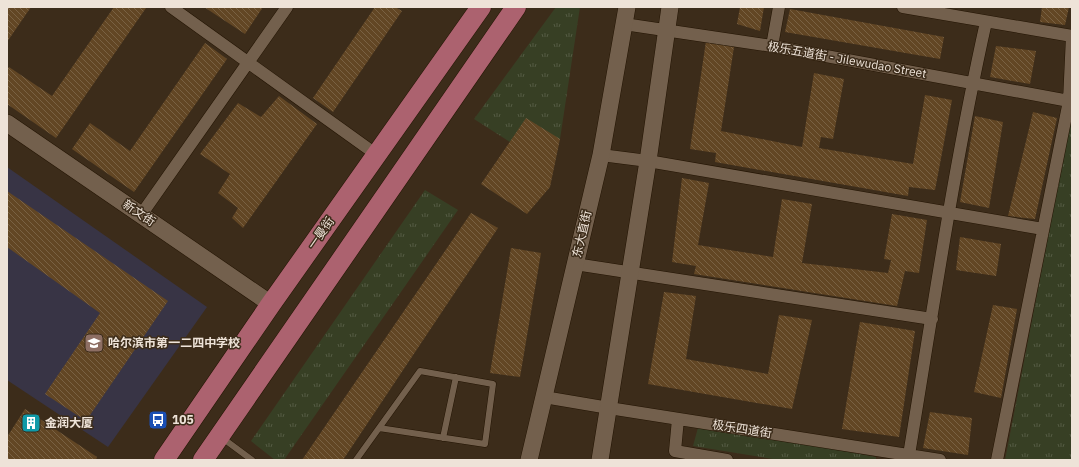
<svg xmlns="http://www.w3.org/2000/svg" width="1079" height="467" viewBox="0 0 1079 467" font-family="'IBM Plex Sans','Noto Sans SC',sans-serif">
	<style>
		.education { fill: #383445 }
		.grass { fill: url(#grass-tufts) }
		.building { fill: url(#building-back-hatch) }
		.lines { fill: none; stroke-linecap: round; stroke-linejoin: round }
		.lane-casing { stroke: #231403; stroke-width: 7 }
		.street-casing { stroke: #231403; stroke-width: 13 }
		.secondary-casing { stroke: #231403; stroke-width: 18 }
		.primary-casing { stroke: #231403; stroke-width: 21 }
		.lane { stroke: #73604d; stroke-width: 6 }
		.street { stroke: #73604d; stroke-width: 12 }
		.secondary { stroke: #73604d; stroke-width: 17 }
		.primary { stroke: #ac626f; stroke-width: 20 }
		.labels { text-anchor: middle; stroke-width: 3; stroke-linejoin: round; paint-order: stroke }
		.street-label { font-size: 12px; fill: #eee3d8; stroke: #3c2c1a }
		.poi-label { font-size: 12px; font-weight: bold; fill: #eee3d8; stroke: #3c2c1a; text-anchor: start }
	</style>
	<defs>
		<pattern id="grass-tufts" width="24" height="20" patternUnits="userSpaceOnUse"><rect width="24" height="20" fill="#373f24"/><path d="M3 7l-1-3M5 7V3M7 7l1-3M15 17l-1-3M17 17v-4M19 17l1-3" fill="none" stroke="#545b43"/></pattern>
		<pattern id="building-back-hatch" width="6" height="6" patternUnits="userSpaceOnUse"><rect width="6" height="6" fill="#624624"/><path d="M-1 5l2 2M0 0l6 6M5-1l2 2" fill="none" stroke="#796143"/></pattern>
	</defs>
	<rect width="100%" height="100%" fill="#3c2c1a"/>
	<path class="education" d="M7,167L207,307L108,447L7,380Z"/>
	<path class="grass" d="M556,7H580L560,139L510,142L474,119Z
		M1072,113V460H1005Z
		M425,190L458,210L284,460H275L251,441Z
		M699,424L876,457V460H779L693,446Z"/>
	<path class="building" d="M7,7H31L7,42Z
		M114,7L146,8L56,138L7,104V69L9,67L52,96Z
		M204,7H263L245,34Z
		M375,7H395L402,11L333,112L313,98Z
		M740,7H764L760,31L737,24Z
		M1042,7H1069L1065,25L1040,22Z
		M790,9L944,37L940,59L785,32Z
		M706,41L734,47L721,131L802,147L814,73L844,79L833,139L821,137L819,148L913,164L925,95L952,100L935,190L909,187L908,196L715,162L716,153L690,149Z
		M205,43L227,59L134,192L72,149L90,123L130,151Z
		M996,46L1036,51L1030,84L990,77Z
		M279,96L317,124L243,228L232,218L238,208L218,193L230,174L200,154L238,103L261,117Z
		M1033,112L1057,118L1035,219L1008,216Z
		M975,116L1003,122L989,208L960,202Z
		M526,118L560,139L550,187L527,214L481,184Z
		M682,178L709,183L698,245L773,257L782,199L812,204L802,263L888,273L891,260L884,259L892,214L927,220L919,273L905,271L897,306L694,274L696,266L672,262Z
		M7,191L168,301L86,421L45,394L100,313L7,247Z
		M471,213L498,228L343,460H302Z
		M960,237L1001,244L996,276L956,270Z
		M511,248L541,253L520,377L490,373Z
		M664,292L696,296L686,359L768,374L779,315L812,320L792,409L648,384Z
		M993,305L1017,309L1001,398L974,392Z
		M860,322L915,331L899,437L842,429Z
		M25,409L97,457L96,460H7V437Z
		M930,412L972,418L968,455L923,448Z"/>
	<g class="lines">
		<g class="lane-casing">
			<path id="lane" d="M221,437L252,460
				M443,438L456,377
				M356,460L420,371L493,384L485,444L379,428"/>
		</g>
		<g class="street-casing">
			<path id="street" d="M171,7L377,155
				M903,7L1072,36L1069,101L997,460
				M624,24L772,46L1069,101
				M772,46L779,7
				M601,155L648,161L1043,229
				M141,215L287,7
				M575,264L932,319
				M544,397L609,408L940,460
				M678,419L675,451L727,460
				M909,455C933,310 954,165 986,22"/>
		</g>
		<g class="secondary-casing">
			<path id="secondary" d="M7,123L271,304
				M529,460L601,155L627,7
				M600,460L648,161L670,7"/>
		</g>
		<g class="primary-casing">
			<path id="primary" d="M164,460L271,304L481,7
				M203,460L516,7"/>
		</g>
		<use href="#lane" class="lane"/>
		<use href="#street" class="street"/>
		<use href="#secondary" class="secondary"/>
		<use href="#primary" class="primary"/>
	</g>
	<defs>
		<g id="school-square" transform="scale(1)"><rect x="-9" y="-9" width="18" height="18" rx="4" fill="#8d6e63" stroke="#3c2c1a"/><path d="M0-5L7-2L0 1L-7-2ZM-4 1L0 2.5L4 1V4Q0 6-4 4Z" fill="#fff"/></g>
		<g id="bus-square" transform="scale(1)"><rect x="-9" y="-9" width="18" height="18" rx="4" fill="#1a4fb4" stroke="#3c2c1a"/><path d="M-5-6H5V4H4V6H2V4H-2V6H-4V4H-5ZM-3.5-4V0h7V-4ZM-3.5 1.2v1.5H-2V1.2ZM2 1.2v1.5H3.5V1.2Z" fill="#fff"/></g>
		<g id="building-square" transform="scale(1)"><rect x="-9" y="-9" width="18" height="18" rx="4" fill="#0f9aa8" stroke="#3c2c1a"/><path d="M-4-6H4V6H1V3H-1V6H-4ZM-2.5-4.3h1.7v1.8h-1.7ZM.8-4.3h1.7v1.8H.8ZM-2.5-1h1.7V.8h-1.7ZM.8-1h1.7V.8H.8Z" fill="#fff"/></g>
	</defs>
	<g fill-rule="evenodd">
		<use href="#school-square" x="94" y="343"/>
		<use href="#bus-square" x="158" y="420"/>
		<use href="#building-square" x="31" y="423"/>
	</g>
	<g class="labels">
		<g class="street-label">
			<text transform="translate(847 60) rotate(10)" y="4">极乐五道街 - Jilewudao Street</text>
			<text transform="translate(139 213) rotate(34)" y="4">新文街</text>
			<text transform="translate(321 233) rotate(-55)" y="4">一曼街</text>
			<text transform="translate(582 234) rotate(-77)" y="4">东大直街</text>
			<text transform="translate(742 429) rotate(9)" y="4">极乐四道街</text>
		</g>
		<g class="poi-label">
			<text x="108" y="347">哈尔滨市第一二四中学校</text>
			<text x="172" y="424">105</text>
			<text x="45" y="427">金润大厦</text>
		</g>
	</g>
	<rect width="1079" height="467" fill="none" stroke="#eee3d8" stroke-width="16"/>
</svg>
